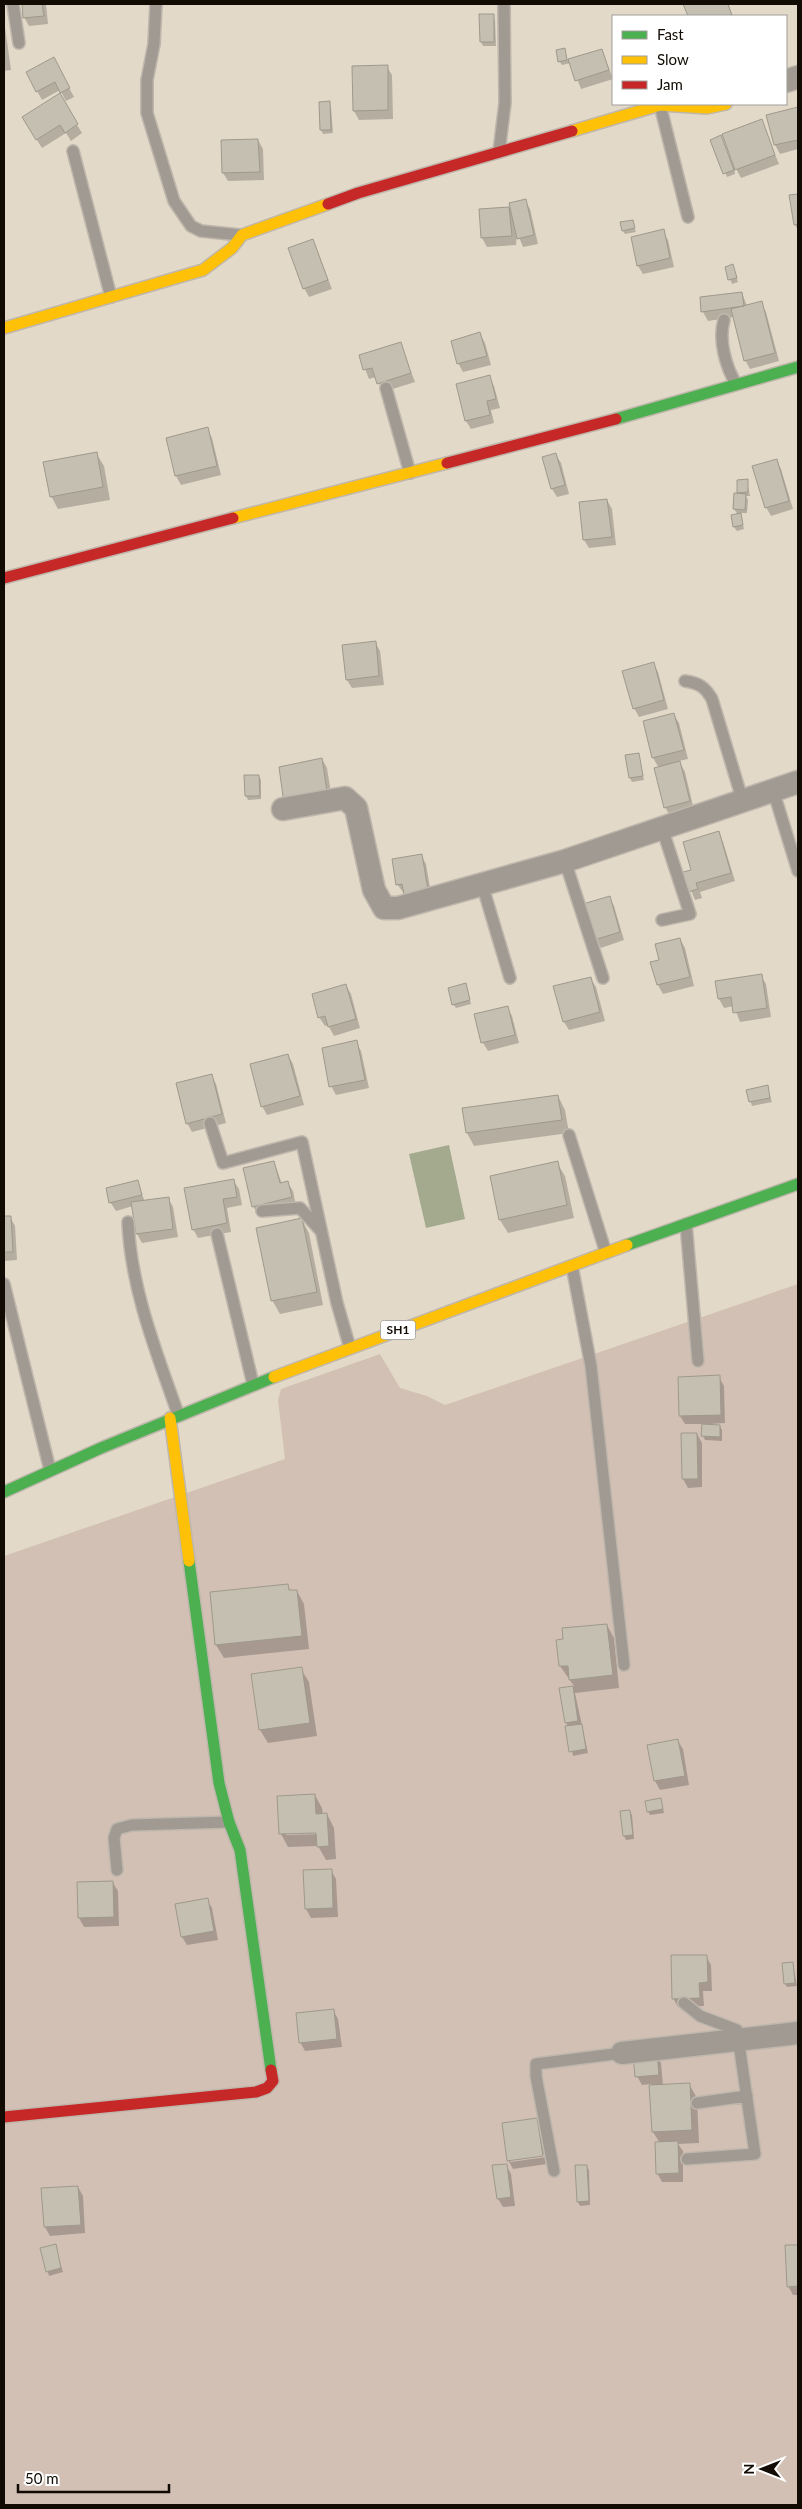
<svg xmlns="http://www.w3.org/2000/svg" width="802" height="2509" viewBox="0 0 802 2509" font-family="Lato,sans-serif">
	<style>
		.green { fill: #d2c0b5 }
		.water { fill: #a3aa8e }
		.shadow { fill: #0003; fill-rule: evenodd }
		.building { fill: #c4bfb0; stroke: #9e998c }
		.lines { fill: none; stroke-linecap: round; stroke-linejoin: round }
		.lane-casing { stroke: #bfb7ac; stroke-width: 14 }
		.street-casing { stroke: #bfb7ac; stroke-width: 25 }
		.fast-casing { stroke: #bfb7ac; stroke-width: 14 }
		.slow-casing { stroke: #bfb7ac; stroke-width: 14 }
		.jam-casing { stroke: #bfb7ac; stroke-width: 14 }
		.lane { stroke: #a19a93; stroke-width: 11 }
		.street { stroke: #a19a93; stroke-width: 22 }
		.fast { stroke: #4caf50; stroke-width: 11 }
		.slow { stroke: #ffc107; stroke-width: 11 }
		.jam { stroke: #c62828; stroke-width: 11 }
		.labels { text-anchor: middle; stroke-width: 5; stroke-linejoin: round; paint-order: stroke }
		.shield { fill: #fff; stroke: #58544f; stroke-width: 1 }
		.shield-label { font-size: 12px; font-weight: bold; fill: #110b03 }
	</style>
	<rect width="100%" height="100%" fill="#e3d9c9"/>
	<path class="green" d="M798,1284V2505H4V1556L285,1459L278,1400L281,1389L380,1354L400,1388L427,1396L445,1405Z"/>
	<path class="water" d="M449,1145L465,1219L426,1228L409,1154Z"/>
	<path class="shadow" d="M23,4H46L48,24L29,26L24,17Z
		M684,4H728L733,16H689Z
		M493,16L495,20L496,46H483L481,42Z
		M4,20L11,70L4,71Z
		M564,49L568,61L602,50L613,79L581,89L571,63L562,65L559,61Z
		M58,67L74,97L66,101L60,90L42,100L37,91Z
		M387,67L392,75L393,119L359,120L354,111Z
		M59,95L82,133L71,141L66,133L42,148L28,126Z
		M329,103L331,107L333,133L323,134L321,130Z
		M798,109V149L780,154L775,145L768,116Z
		M761,120L779,164L741,178L734,165L735,174L727,177L711,140L732,165H734Z
		M258,140L263,149L264,180L228,181L223,173Z
		M798,195V230L795,225L791,196Z
		M525,200L530,209L538,244L523,247L517,232L516,245L487,247L482,238L480,210L511,208Z
		M632,221L636,232L625,234L623,231Z
		M663,231L668,240L674,267L643,274L638,266Z
		M313,240L332,289L309,297L304,288Z
		M733,266L738,282L732,284L726,268Z
		M742,293L747,306L761,303L766,312L779,361L750,369L745,360L734,317L708,321L703,312L701,298Z
		M480,334L485,343L491,365L463,372L458,363Z
		M400,343L415,382L383,392L376,377L369,379L360,356Z
		M489,377L494,386L500,408L491,410L494,423L471,429L466,421Z
		M207,429L212,438L221,475L181,485L176,476L167,439Z
		M96,453L104,466L110,500L58,509L51,496Z
		M556,455L561,463L569,494L557,497L552,489Z
		M776,460L781,469L793,509L771,516L766,507Z
		M747,481L750,496H746L748,500L747,513H740L744,529L737,531L734,527L738,515L734,509L740,495L739,492Z
		M607,500L612,509L616,545L589,548L584,540Z
		M375,642L380,651L384,685L352,688L347,680Z
		M653,663L658,672L668,709L639,717L634,708Z
		M674,715L679,723L688,759L679,761L685,772L694,810L670,816L665,807L659,768L653,758L644,722Z
		M638,754L644,780L632,782L630,778Z
		M322,759L327,768L333,806L301,762Z
		M259,776L261,780V799L248,800L246,796Z
		M718,833L723,842L735,881L700,892L702,898L695,900L684,873L693,871Z
		M421,855L426,864L432,899L410,902L397,884Z
		M609,897L614,906L624,940L601,948L596,939Z
		M680,939L685,948L694,986L663,994L658,985L652,963L661,961Z
		M761,976L766,984L771,1017L740,1022L734,1006L724,1008L719,999L716,982Z
		M590,978L596,987L605,1021L569,1030L564,1022Z
		M346,986L351,994L360,1028L334,1036L328,1025L325,1026L319,1017Z
		M467,989L471,1004L456,1008L453,1004Z
		M507,1007L512,1016L519,1043L488,1051L483,1043L476,1015Z
		M356,1042L361,1051L369,1088L336,1095L331,1086Z
		M288,1055L293,1064L304,1105L267,1115L262,1106Z
		M211,1075L216,1084L226,1123L192,1132L187,1123Z
		M767,1087L772,1102L752,1106L747,1091Z
		M558,1096L565,1110L569,1133L474,1146L467,1133L464,1109Z
		M274,1162L282,1184L288,1183L293,1191L296,1206L258,1215L253,1206Z
		M557,1163L565,1176L574,1218L508,1233L500,1220Z
		M233,1180L239,1189L242,1205L227,1208L231,1232L198,1238L193,1229Z
		M137,1181L145,1202L168,1198L173,1207L178,1237L142,1243L137,1234L133,1206L116,1211L110,1202Z
		M10,1217L15,1226L17,1260L4,1261V1218Z
		M302,1220L309,1233L323,1305L280,1314L272,1300Z
		M719,1377L724,1386L725,1423L710,1424V1426H720L722,1430V1441L705,1440L703,1436V1424H685L680,1416Z
		M697,1434L702,1443V1487L688,1488L683,1479Z
		M287,1586L291,1591H297L304,1604L309,1649L224,1658L216,1645Z
		M607,1625L614,1638L619,1688L575,1693L588,1753L573,1756L560,1689L574,1686L560,1666Z
		M301,1669L309,1682L317,1736L268,1743L260,1730Z
		M678,1741L683,1749L689,1785L660,1790L655,1781L649,1746Z
		M315,1795L322,1808L323,1815L327,1814L334,1828L336,1859L326,1860L318,1846L288,1847L281,1834L279,1797ZM322,1831V1834L286,1835V1833Z
		M661,1800L664,1813L650,1815L648,1811Z
		M621,1812H630L632,1815L634,1839L626,1840L624,1836Z
		M331,1870L336,1879L338,1917L311,1918L306,1909L304,1871Z
		M113,1883L118,1891L119,1926L84,1927L79,1918L78,1884Z
		M207,1899L212,1908L218,1940L187,1945L182,1937Z
		M706,1956L711,1965L712,1991H703L704,2006L678,2007L673,1998Z
		M793,1963L797,1986L787,1987L785,1983Z
		M333,2010L338,2019L342,2047L305,2051L300,2042Z
		M656,2055L661,2063L663,2085L689,2084L697,2098L699,2143L678,2144L683,2151V2182H662L657,2173L660,2143L653,2132L651,2084L642,2085L637,2076Z
		M537,2119L542,2128L546,2154L510,2159V2162L546,2157L547,2164L513,2169L508,2160Z
		M506,2165L511,2174L515,2206L503,2207L498,2199Z
		M586,2166L589,2170L590,2205L580,2206L578,2202Z
		M78,2187L83,2196L85,2233L50,2236L45,2227L42,2190Z
		M55,2246L63,2272L49,2276L41,2249Z
		M787,2246H798V2295H793L788,2286Z"/>
	<path class="building" d="M22,4H42L44,16L23,18Z
		M683,4H728L732,16H688Z
		M479,14H494V42H480Z
		M565,48L567,60L558,62L556,50Z
		M602,49L609,70L575,81L568,59Z
		M54,57L70,88L60,93L55,82L36,92L26,72Z
		M388,65V110L353,111L352,66Z
		M60,93L78,124L65,133L60,125L36,140L22,117Z
		M330,101L331,130H320L319,102Z
		M798,107V140L774,145L766,115Z
		M762,119L775,155L735,170L722,134Z
		M721,135L734,170L723,174L710,140Z
		M258,139L260,172L222,173L221,140Z
		M798,194V224L794,225L789,195Z
		M526,199L534,235L517,239L509,203Z
		M509,207L512,236L481,238L479,209Z
		M633,220L635,228L622,231L620,222Z
		M664,229L670,258L637,266L631,237Z
		M313,239L328,280L303,289L288,248Z
		M733,264L737,278L728,280L725,267Z
		M742,292L744,306L701,312L700,297Z
		M762,301L775,353L744,361L731,309Z
		M480,332L487,356L457,364L451,341Z
		M401,342L411,373L377,384L372,368L363,370L359,355Z
		M490,375L496,399L487,401L490,415L465,421L456,384Z
		M208,427L217,466L175,476L166,438Z
		M97,452L103,487L50,497L43,462Z
		M556,453L565,485L551,489L542,457Z
		M777,459L789,501L765,508L752,466Z
		M748,479V492L737,493V480Z
		M734,493L746,494L745,510L733,509Z
		M607,499L612,537L583,540L579,502Z
		M741,513L743,525L733,527L731,515Z
		M376,641L379,676L346,680L342,645Z
		M654,662L664,700L633,709L622,671Z
		M674,713L684,750L652,758L643,721Z
		M639,753L643,776L629,778L625,755Z
		M322,758L328,798L284,804L279,767Z
		M680,761L690,801L664,808L654,768Z
		M244,775H259L260,796H245Z
		M719,831L731,873L696,883L698,889L688,892L683,872L691,870L683,842Z
		M422,854L428,890L404,894L402,884L396,885L392,859Z
		M610,896L620,932L594,940L583,904Z
		M680,938L690,977L657,985L650,962L659,960L655,944Z
		M762,974L767,1008L733,1013L731,997L718,999L715,981Z
		M591,977L600,1012L563,1022L553,986Z
		M466,983L470,1000L452,1005L448,988Z
		M346,984L356,1019L328,1027L325,1016L318,1018L312,994Z
		M508,1006L515,1035L481,1043L474,1014Z
		M357,1040L365,1080L329,1087L322,1048Z
		M288,1054L300,1096L261,1107L250,1064Z
		M212,1074L222,1114L186,1124L176,1083Z
		M768,1085L770,1098L749,1102L746,1090Z
		M558,1095L562,1120L466,1133L462,1108Z
		M274,1161L280,1183L288,1181L292,1197L252,1207L243,1168Z
		M558,1161L567,1205L499,1220L490,1176Z
		M234,1179L237,1197L223,1199L227,1223L192,1230L184,1188Z
		M138,1180L142,1195L109,1203L106,1188Z
		M169,1197L173,1229L136,1234L131,1202Z
		M4,1216H11L13,1252H4Z
		M302,1218L317,1292L271,1301L256,1228Z
		M720,1375L721,1415L679,1416L678,1377Z
		M702,1424L720,1425V1437L701,1436Z
		M681,1433H697L698,1479H682Z
		M288,1584L289,1590H297L302,1636L215,1645L210,1592Z
		M607,1624L613,1675L569,1680L568,1666H559L556,1640L563,1639L562,1628Z
		M302,1667L310,1723L259,1730L251,1674Z
		M573,1686L578,1721L565,1723L559,1688Z
		M582,1724L586,1749L569,1752L565,1726Z
		M678,1739L685,1776L654,1781L647,1745Z
		M315,1794L316,1814L327,1813L329,1846L317,1847L316,1833L279,1834L277,1796Z
		M661,1798L663,1809L647,1812L645,1801Z
		M630,1810L633,1835L623,1836L620,1811Z
		M332,1869L333,1908L305,1909L303,1870Z
		M113,1881L114,1917L78,1918L77,1882Z
		M208,1898L214,1931L181,1937L175,1904Z
		M671,1955H707L708,1982L699,1983L700,1998L672,1999Z
		M793,1962L795,1983L784,1984L782,1963Z
		M334,2009L337,2039L299,2043L296,2013Z
		M657,2053L659,2075L635,2077L633,2055Z
		M690,2083L692,2130L652,2132L649,2085Z
		M537,2118L543,2156L507,2161L502,2123Z
		M678,2141L679,2173L656,2174L655,2142Z
		M507,2164L511,2197L497,2199L492,2165Z
		M575,2165H587L589,2201L577,2202Z
		M78,2186L81,2225L44,2227L41,2188Z
		M56,2244L61,2268L46,2272L40,2248Z
		M785,2245H798V2286L787,2287Z"/>
	<g class="lines">
		<g class="lane-casing">
			<path id="lane" d="M13,4L19,43
				M156,4L154,44L147,80V113L174,201L191,226L201,231L240,235
				M660,105L688,217
				M73,151L111,297
				M499,152L505,103L504,4
				M724,320C718,340 726,367 736,384
				M386,388L410,473
				M685,681C699,683 705,687 712,699L743,802
				M773,790L798,871
				M565,861L603,978
				M482,884L510,978
				M662,920L690,914L662,828
				M210,1123L223,1163L302,1142L337,1303L350,1348
				M569,1135L606,1253
				M262,1211L300,1208L320,1230
				M128,1222C131,1289 156,1351 178,1414
				M686,1224L698,1361
				M217,1234L253,1384
				M572,1266L591,1366L624,1665
				M4,1284L50,1470
				M117,1870L114,1838L117,1829L132,1825L229,1822
				M684,2003L700,2016L737,2030L755,2154L687,2159
				M697,2103L747,2096
				M554,2171L536,2076V2064L622,2053"/>
		</g>
		<g class="street-casing">
			<path id="street" d="M786,81L798,77
				M283,809L345,798L356,808L374,890L384,908H398L565,861L798,782
				M622,2053L798,2033"/>
		</g>
		<g class="fast-casing">
			<path id="fast" d="M616,419L798,367
				M627,1245L798,1184
				M4,1492L101,1448L274,1377
				M189,1561L219,1783L229,1822L240,1850L271,2070"/>
		</g>
		<g class="slow-casing">
			<path id="slow" d="M572,131L660,105L707,108L726,104
				M4,328L203,270L232,248L242,235L328,204
				M233,518L447,463
				M274,1377L627,1245
				M170,1418L189,1561"/>
		</g>
		<g class="jam-casing">
			<path id="jam" d="M328,204L358,193L572,131
				M447,463L616,419
				M4,578L233,518
				M4,2117L256,2092L267,2088L273,2081L271,2070"/>
		</g>
		<use href="#lane" class="lane"/>
		<use href="#street" class="street"/>
		<use href="#fast" class="fast"/>
		<use href="#slow" class="slow"/>
		<use href="#jam" class="jam"/>
	</g>
	<g class="labels">
		<rect class="shield" x="380.5" y="1320.5" width="35" height="19" rx="4"/>
		<g class="shield-label">
			<text x="398" y="1334">SH1</text>
		</g>
	</g>
	<rect width="802" height="2509" fill="none" stroke="#110b03" stroke-width="10"/>
	<rect x="612" y="15" width="175" height="90" fill="#ffffff" stroke="#a09d9a"/>
	<rect x="622" y="31" width="25" height="8" fill="#4caf50" stroke="#a09d9a"/>
	<text x="657" y="40" font-size="15" fill="#110b03">Fast</text>
	<rect x="622" y="56" width="25" height="8" fill="#ffc107" stroke="#a09d9a"/>
	<text x="657" y="65" font-size="15" fill="#110b03">Slow</text>
	<rect x="622" y="81" width="25" height="8" fill="#c62828" stroke="#a09d9a"/>
	<text x="657" y="90" font-size="15" fill="#110b03">Jam</text>
	<g transform="translate(762 2469) rotate(270)" stroke="#ffffff" stroke-width="4" paint-order="stroke">
	<path d="M0-4L9 19L0 12L-9 19Z" fill="#110b03"/>
	<text y="-8" font-size="14" font-weight="bold" text-anchor="middle" fill="#110b03">N</text>
	</g>
	<path d="M18 2484v8h151v-8" fill="none" stroke="#110b03" stroke-width="2.5"/>
	<text x="25" y="2484" font-size="15" fill="#110b03" stroke="#ffffff" stroke-width="4" paint-order="stroke">50 m</text>
</svg>
